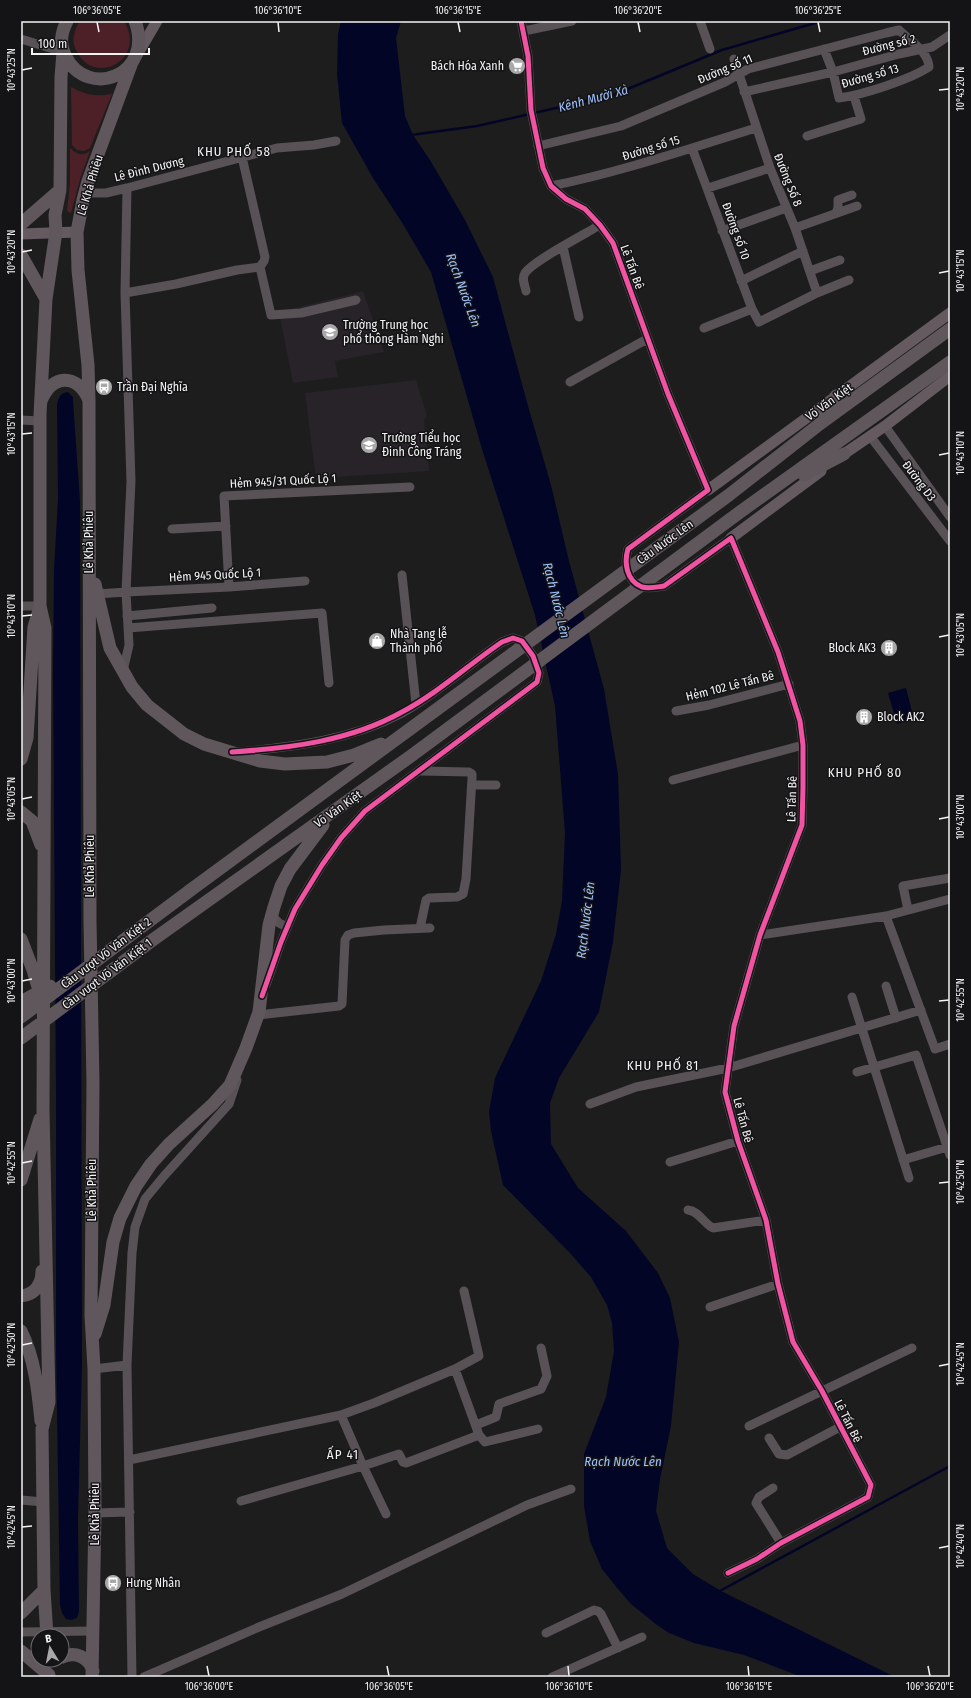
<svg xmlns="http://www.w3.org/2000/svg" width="971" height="1698" viewBox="0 0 971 1698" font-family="'Fira Sans Condensed',sans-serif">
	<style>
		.built { fill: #272329 }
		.green { fill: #4d2028 }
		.water { fill: #030527 }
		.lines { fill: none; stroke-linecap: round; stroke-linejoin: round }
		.stream { stroke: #030527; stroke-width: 2.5 }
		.minor { stroke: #585155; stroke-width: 9 }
		.major { stroke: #645a60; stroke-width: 11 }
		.highway { stroke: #60575c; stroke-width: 13 }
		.cycleway-casing { stroke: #141315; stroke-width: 8 }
		.cycleway { stroke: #f153a3; stroke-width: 5 }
		.ticks { fill: none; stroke: #f4f3f4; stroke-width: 1.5 }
		.labels { text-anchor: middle; stroke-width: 3; stroke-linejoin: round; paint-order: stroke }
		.street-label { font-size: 12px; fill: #f4f3f4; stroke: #141315 }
		.poi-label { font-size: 12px; fill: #f4f3f4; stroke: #141315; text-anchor: start }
		.water-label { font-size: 13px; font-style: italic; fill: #9fc2fb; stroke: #141315 }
		.neighbourhood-label { font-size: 13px; letter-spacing: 1px; fill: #f4f3f4; stroke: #141315 }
		.neatline { fill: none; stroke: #f4f3f4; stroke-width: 1.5 }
		.ticks-label { font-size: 10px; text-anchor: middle; fill: #f4f3f4 }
	</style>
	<rect width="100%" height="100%" fill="#1d1d1d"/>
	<path class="built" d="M363,291L384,352L335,361L338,377L293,383L279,312Z
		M416,380L427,416L424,420L429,471L320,478L315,472L305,393Z"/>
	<path class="green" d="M80,21H124C148,60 93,88 76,50C71,40 74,30 80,21Z
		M71,87C85,95 96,97 112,94L90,148L84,151L77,150L72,145Z
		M70,148C76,154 82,157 90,151L80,179L71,213L67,211L70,183Z"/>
	<path class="water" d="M341,21H401L396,38L405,116L413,135L430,160L465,220L493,277L528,406L551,485L569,561L604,689L618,774L621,870L613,942L599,1012L559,1078L550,1103L551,1144L578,1188L626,1231L658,1273L670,1298L679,1342L671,1426L660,1479L656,1511L667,1548L693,1574L721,1591L895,1677H802L744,1655L694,1643L669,1633L657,1625L631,1604L618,1589L602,1569L590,1541L584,1506V1454L606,1397L614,1351L612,1323L607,1305L591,1277L570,1253L503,1185L491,1131L489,1112L495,1078L541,981L556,934L562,901L565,833L555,706L535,615L482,449L431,272L403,224L373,178L342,123L337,74L338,34Z
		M68,392L73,397V401L80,501L82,1364L78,1519L79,1612L77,1618L71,1620L66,1619L62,1613L60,1605L56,1349V1097L53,672L54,570L58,498L57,404C59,397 60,393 68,392Z
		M906,688L914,719L897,724L888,693Z"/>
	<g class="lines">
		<path class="stream" d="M411,135L477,126L613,95L722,50L822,21
			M718,1592L950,1466"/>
		<path class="minor" d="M521,21L528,56L531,110L543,168L551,186L566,199L585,209L600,225L613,243L668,394L708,490L628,549C624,562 626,581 642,587C649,589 657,587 664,586L731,538L778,652L800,721L803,745V788L802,825L760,935L734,1026L725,1092L738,1141L766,1220L778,1284L793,1342L822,1391L871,1485L868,1497L781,1543L757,1559L728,1573
			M700,21L710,49
			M524,31L572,21
			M21,39L63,52
			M824,49L833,72L899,54L932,47L950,35
			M734,59L770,168L795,228L817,293
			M807,136L861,119L854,96
			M538,146L621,126L725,82L748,69L886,33L899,30C910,41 928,51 929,67C909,80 862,95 839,98L833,72L744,92
			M692,148L752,309L759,322L817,293L849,280
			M242,157L265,257L264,261L260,267
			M551,186C621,172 688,149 756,128
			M708,188L770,168
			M85,193H106L127,188L277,148L314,145L336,141
			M836,213L838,208V200L852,195
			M795,228L857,206
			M722,231L786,208
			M563,247L579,317
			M810,271L840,260
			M741,281L803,251
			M526,291C525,285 521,279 525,273C533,261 585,234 600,225
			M125,293L176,284L237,270L260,267L271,315L301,313L356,300
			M704,328L752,309
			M570,382L647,339
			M21,420L40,421
			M885,426L950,517
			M870,436L950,541
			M172,529L226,526
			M402,575L416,704
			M229,587L224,496L410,487
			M97,594L126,592L229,587L305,581
			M21,606H40
			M127,616L212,608
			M128,628L322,613L329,683
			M123,671L129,645L126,592L131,481L125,293L127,188
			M676,711L709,705L789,684
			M237,752C294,747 351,740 402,713C438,693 468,665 502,642L513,638L522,641L533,656L539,673L537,682L365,811L341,838L322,865L295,909L281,942L266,985
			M420,771L469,772L472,774V778L466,879L463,894L457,897L429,898L426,900L420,928
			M673,780L803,745
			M472,785H496
			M908,910L903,886L950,878
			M272,916L279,923L287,927
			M886,916L935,1049L950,1044
			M760,935L886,916L950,899
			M886,986L896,1018
			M852,997L909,1178
			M258,1015L339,1006L342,1004L345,940L348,935L354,933L384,930L430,928
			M857,1072L916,1055L950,1155
			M590,1104L636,1087L728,1068L921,1010
			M903,1160L947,1147
			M670,1162L738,1141
			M688,1210C699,1211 704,1224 713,1228L766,1220
			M464,1291L479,1356L455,1369L479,1435
			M710,1307L778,1284
			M94,1369L127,1365
			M341,1415L374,1403L455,1369
			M476,1425L496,1417L499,1404L541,1389L547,1376L541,1348
			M749,1426L912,1348
			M769,1438L779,1454L787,1455L840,1427
			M129,1460L341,1415L363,1466L241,1501
			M773,1488L759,1497L756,1503L781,1543
			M21,1500L43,1502
			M95,1513L130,1512
			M386,1514L363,1466L399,1454L403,1462L406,1463L479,1435L485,1442L538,1429
			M21,1632L94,1631
			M546,1633L594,1610L598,1611L601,1614L618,1648
			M132,1677L127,1365L132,1253L135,1227L145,1199L164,1176L229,1104L237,1080
			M144,1677L259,1627L342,1594L527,1505L571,1489
			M552,1677L642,1637"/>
		<path class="major" d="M137,55L157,21
			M21,234L77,232
			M838,458L885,426L950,376
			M708,490L950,313
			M731,538L821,471"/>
		<path class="highway" d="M67,21C61,33 59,44 66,57C88,100 155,75 135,21
			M21,224L60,190
			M21,255L46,299
			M41,401C52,374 77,373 89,400
			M824,418L836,396
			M804,475L844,454
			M95,584L110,648L132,687L147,705L184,734L204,744L260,761L285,764L327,762L354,755L381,744
			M21,759L27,738L34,627L39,610
			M21,812L32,821L41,845
			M21,939L33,970L40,994
			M21,1002L50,986
			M21,1017L192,889L729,495L821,423L950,329
			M21,1038L154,939L411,756L740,512L950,362
			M21,1180L40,1119
			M21,1296C35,1295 42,1284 42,1271
			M21,1331C35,1359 38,1391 41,1421
			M95,1334L104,1305L113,1242L120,1218L136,1186L151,1164L169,1144L213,1104L230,1085L246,1048L259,1012L269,925L274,907L281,886L290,869L323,825
			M21,1613L44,1590
			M47,1636L44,1590L42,1429L49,1402L43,1110L45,628L40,606V415L46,299L56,232L55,215L60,190L61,77L63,52
			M21,1651L49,1675
			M62,1657C75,1651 89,1657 93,1671
			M92,1677L95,1513L94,1369L91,1315L93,1083L90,921L89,400L88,365L78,270L77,232L83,200L88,181L131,65"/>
		<g class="cycleway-casing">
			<path id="cycleway" d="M521,21L528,56L531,110L543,168L551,186L566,199L585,209L600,225L613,243L668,394L708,490L628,549C624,562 626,581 642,587C649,589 657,587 664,586L731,538L778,652L800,721L803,745V788L802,825L760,935L734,1026L725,1092L738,1141L766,1220L778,1284L793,1342L822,1391L871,1485L868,1497L781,1543L757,1559L728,1573
				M232,752C291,748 350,741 402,712C438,693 468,665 502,642L513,638L522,641L533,656L539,673L537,682L365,811L341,838L322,865L295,909L281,942L262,996"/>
		</g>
		<use href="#cycleway" class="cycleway"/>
	</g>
	<path class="ticks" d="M97,22L99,32M278,22L279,32M458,22L460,32M638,22L640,32M818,22L820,32M22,70L32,68M939,90L949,89M22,252L32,250M939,273L949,271M22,434L32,433M939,455L949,453M22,616L32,615M939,637L949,635M22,799L32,797M939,819L949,817M22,981L32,979M939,1001L949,1000M22,1163L32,1161M939,1183L949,1182M22,1345L32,1343M939,1366L949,1364M22,1527L32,1526M939,1548L949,1546M207,1666L209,1676M387,1666L389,1676M568,1666L569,1676M748,1666L749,1676M928,1666L930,1676"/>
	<defs>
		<g id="supermarket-disc" transform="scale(0.9)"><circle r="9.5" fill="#a9a8a9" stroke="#141315"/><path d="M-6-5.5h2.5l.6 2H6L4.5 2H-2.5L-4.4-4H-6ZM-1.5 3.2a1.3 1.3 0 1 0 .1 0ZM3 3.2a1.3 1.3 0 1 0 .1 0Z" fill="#fff"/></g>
		<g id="school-disc" transform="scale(0.9)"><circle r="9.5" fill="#a9a8a9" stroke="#141315"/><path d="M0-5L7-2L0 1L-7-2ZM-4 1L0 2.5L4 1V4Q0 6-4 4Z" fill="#fff"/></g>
		<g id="bus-disc" transform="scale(0.9)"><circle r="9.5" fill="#a9a8a9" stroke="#141315"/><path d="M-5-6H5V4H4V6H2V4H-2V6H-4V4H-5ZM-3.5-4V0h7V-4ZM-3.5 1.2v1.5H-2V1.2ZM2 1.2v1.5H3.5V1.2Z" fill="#fff"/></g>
		<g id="shop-disc" transform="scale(0.9)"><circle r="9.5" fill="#a9a8a9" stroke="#141315"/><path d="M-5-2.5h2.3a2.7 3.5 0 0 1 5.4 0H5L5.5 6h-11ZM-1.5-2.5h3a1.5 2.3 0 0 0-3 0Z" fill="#fff"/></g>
		<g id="building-disc" transform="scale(0.9)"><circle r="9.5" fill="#a9a8a9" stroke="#141315"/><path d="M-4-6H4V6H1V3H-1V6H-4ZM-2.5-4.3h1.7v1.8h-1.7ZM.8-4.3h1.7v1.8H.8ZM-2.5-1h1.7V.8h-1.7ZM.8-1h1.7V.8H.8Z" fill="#fff"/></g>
	</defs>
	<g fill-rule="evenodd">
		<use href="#supermarket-disc" x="517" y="66"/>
		<use href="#school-disc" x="330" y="332"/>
		<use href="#bus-disc" x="104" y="387"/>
		<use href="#school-disc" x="369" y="445"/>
		<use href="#shop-disc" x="377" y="641"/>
		<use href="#building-disc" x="889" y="648"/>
		<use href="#building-disc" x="864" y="717"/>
		<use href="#bus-disc" x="113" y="1583"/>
	</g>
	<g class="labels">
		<g class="street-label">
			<text transform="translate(889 45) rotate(-14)" y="4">Đường số 2</text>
			<text transform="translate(725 69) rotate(-23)" y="4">Đường số 11</text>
			<text transform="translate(870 76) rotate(-16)" y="4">Đường số 13</text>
			<text transform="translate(651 148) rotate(-17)" y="4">Đường số 15</text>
			<text transform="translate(149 169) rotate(-14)" y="4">Lê Đình Dương</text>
			<text transform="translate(788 180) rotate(68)" y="4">Đường Số 8</text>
			<text transform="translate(90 185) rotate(-73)" y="4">Lê Khả Phiêu</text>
			<text transform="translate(736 231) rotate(70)" y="4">Đường số 10</text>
			<text transform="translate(632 267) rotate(70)" y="4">Lê Tấn Bê</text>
			<text transform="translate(829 402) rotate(-36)" y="4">Võ Văn Kiệt</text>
			<text transform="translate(283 481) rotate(-3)" y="4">Hẻm 945/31 Quốc Lộ 1</text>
			<text transform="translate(919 481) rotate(53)" y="4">Đường D3</text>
			<text transform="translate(89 542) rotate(-90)" y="4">Lê Khả Phiêu</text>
			<text transform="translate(665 542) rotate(-36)" y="4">Cầu Nước Lên</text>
			<text transform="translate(215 575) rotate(-3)" y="4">Hẻm 945 Quốc Lộ 1</text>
			<text transform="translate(730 686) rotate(-14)" y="4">Hẻm 102 Lê Tấn Bê</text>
			<text transform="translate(792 799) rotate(-88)" y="4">Lê Tấn Bê</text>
			<text transform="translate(338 809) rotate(-35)" y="4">Võ Văn Kiệt</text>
			<text transform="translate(90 866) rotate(-90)" y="4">Lê Khả Phiêu</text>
			<text transform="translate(106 953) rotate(-37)" y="4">Cầu vượt Võ Văn Kiệt 2</text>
			<text transform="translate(107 974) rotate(-37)" y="4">Cầu vượt Võ Văn Kiệt 1</text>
			<text transform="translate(743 1120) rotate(75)" y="4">Lê Tấn Bê</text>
			<text transform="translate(92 1190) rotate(-90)" y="4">Lê Khả Phiêu</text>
			<text transform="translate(848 1421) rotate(63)" y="4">Lê Tấn Bê</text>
			<text transform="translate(95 1514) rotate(-90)" y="4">Lê Khả Phiêu</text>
		</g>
		<g class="poi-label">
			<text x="504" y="70" text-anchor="end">Bách Hóa Xanh</text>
			<text x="343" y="329">Trường Trung học<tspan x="343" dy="14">phổ thông Hàm Nghi</tspan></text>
			<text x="117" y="391">Trần Đại Nghĩa</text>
			<text x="382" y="442">Trường Tiểu học<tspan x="382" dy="14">Đinh Công Tráng</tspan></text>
			<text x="390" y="638">Nhà Tang lễ<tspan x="390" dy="14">Thành phố</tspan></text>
			<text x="876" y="652" text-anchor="end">Block AK3</text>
			<text x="877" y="721">Block AK2</text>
			<text x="126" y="1587">Hưng Nhân</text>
		</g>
		<g class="water-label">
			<text transform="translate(593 98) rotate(-15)" y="5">Kênh Mười Xà</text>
			<text transform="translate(464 290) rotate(70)" y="5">Rạch Nước Lên</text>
			<text transform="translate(557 600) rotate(76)" y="5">Rạch Nước Lên</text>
			<text transform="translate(585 920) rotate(-83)" y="5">Rạch Nước Lên</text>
			<text x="623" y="1466">Rạch Nước Lên</text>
		</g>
		<g class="neighbourhood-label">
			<text x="234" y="156">KHU PHỐ 58</text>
			<text x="865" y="777">KHU PHỐ 80</text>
			<text x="663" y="1070">KHU PHỐ 81</text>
			<text x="343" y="1459">ẤP 41</text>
		</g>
	</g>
	<rect width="971" height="1698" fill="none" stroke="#141315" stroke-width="44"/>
	<g transform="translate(50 1648) rotate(350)"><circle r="19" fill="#141315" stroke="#6e6d6e"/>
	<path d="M0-3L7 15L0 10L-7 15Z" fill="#a9a8a9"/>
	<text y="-6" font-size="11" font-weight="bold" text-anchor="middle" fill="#f4f3f4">B</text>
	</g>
	<path d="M32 48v6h117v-6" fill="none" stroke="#f4f3f4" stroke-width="2"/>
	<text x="38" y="48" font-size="12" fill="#f4f3f4" stroke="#141315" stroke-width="3" paint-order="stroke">100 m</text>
	<rect x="22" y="22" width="927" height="1654" class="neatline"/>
	<g class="ticks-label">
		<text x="97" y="14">106°36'05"E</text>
		<text x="278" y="14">106°36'10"E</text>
		<text x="458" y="14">106°36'15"E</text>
		<text x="638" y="14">106°36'20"E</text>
		<text x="818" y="14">106°36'25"E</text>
		<text transform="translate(11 70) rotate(-90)" y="4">10°43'25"N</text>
		<text transform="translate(960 89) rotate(-90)" y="4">10°43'20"N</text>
		<text transform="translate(11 252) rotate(-90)" y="4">10°43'20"N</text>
		<text transform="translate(960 271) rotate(-90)" y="4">10°43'15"N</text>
		<text transform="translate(11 434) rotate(-90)" y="4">10°43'15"N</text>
		<text transform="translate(960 453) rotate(-90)" y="4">10°43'10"N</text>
		<text transform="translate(11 616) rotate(-90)" y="4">10°43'10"N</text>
		<text transform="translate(960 635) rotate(-90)" y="4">10°43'05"N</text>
		<text transform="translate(11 799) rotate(-90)" y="4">10°43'05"N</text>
		<text transform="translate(960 817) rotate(-90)" y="4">10°43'00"N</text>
		<text transform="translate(11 981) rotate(-90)" y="4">10°43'00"N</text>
		<text transform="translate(960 1000) rotate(-90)" y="4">10°42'55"N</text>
		<text transform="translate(11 1163) rotate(-90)" y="4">10°42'55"N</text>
		<text transform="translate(960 1182) rotate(-90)" y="4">10°42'50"N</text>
		<text transform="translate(11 1345) rotate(-90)" y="4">10°42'50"N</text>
		<text transform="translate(960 1364) rotate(-90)" y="4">10°42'45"N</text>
		<text transform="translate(11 1527) rotate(-90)" y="4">10°42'45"N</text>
		<text transform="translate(960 1546) rotate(-90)" y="4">10°42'40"N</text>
		<text x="209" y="1690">106°36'00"E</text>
		<text x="389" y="1690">106°36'05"E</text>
		<text x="569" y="1690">106°36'10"E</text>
		<text x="749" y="1690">106°36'15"E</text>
		<text x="930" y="1690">106°36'20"E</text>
	</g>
</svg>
